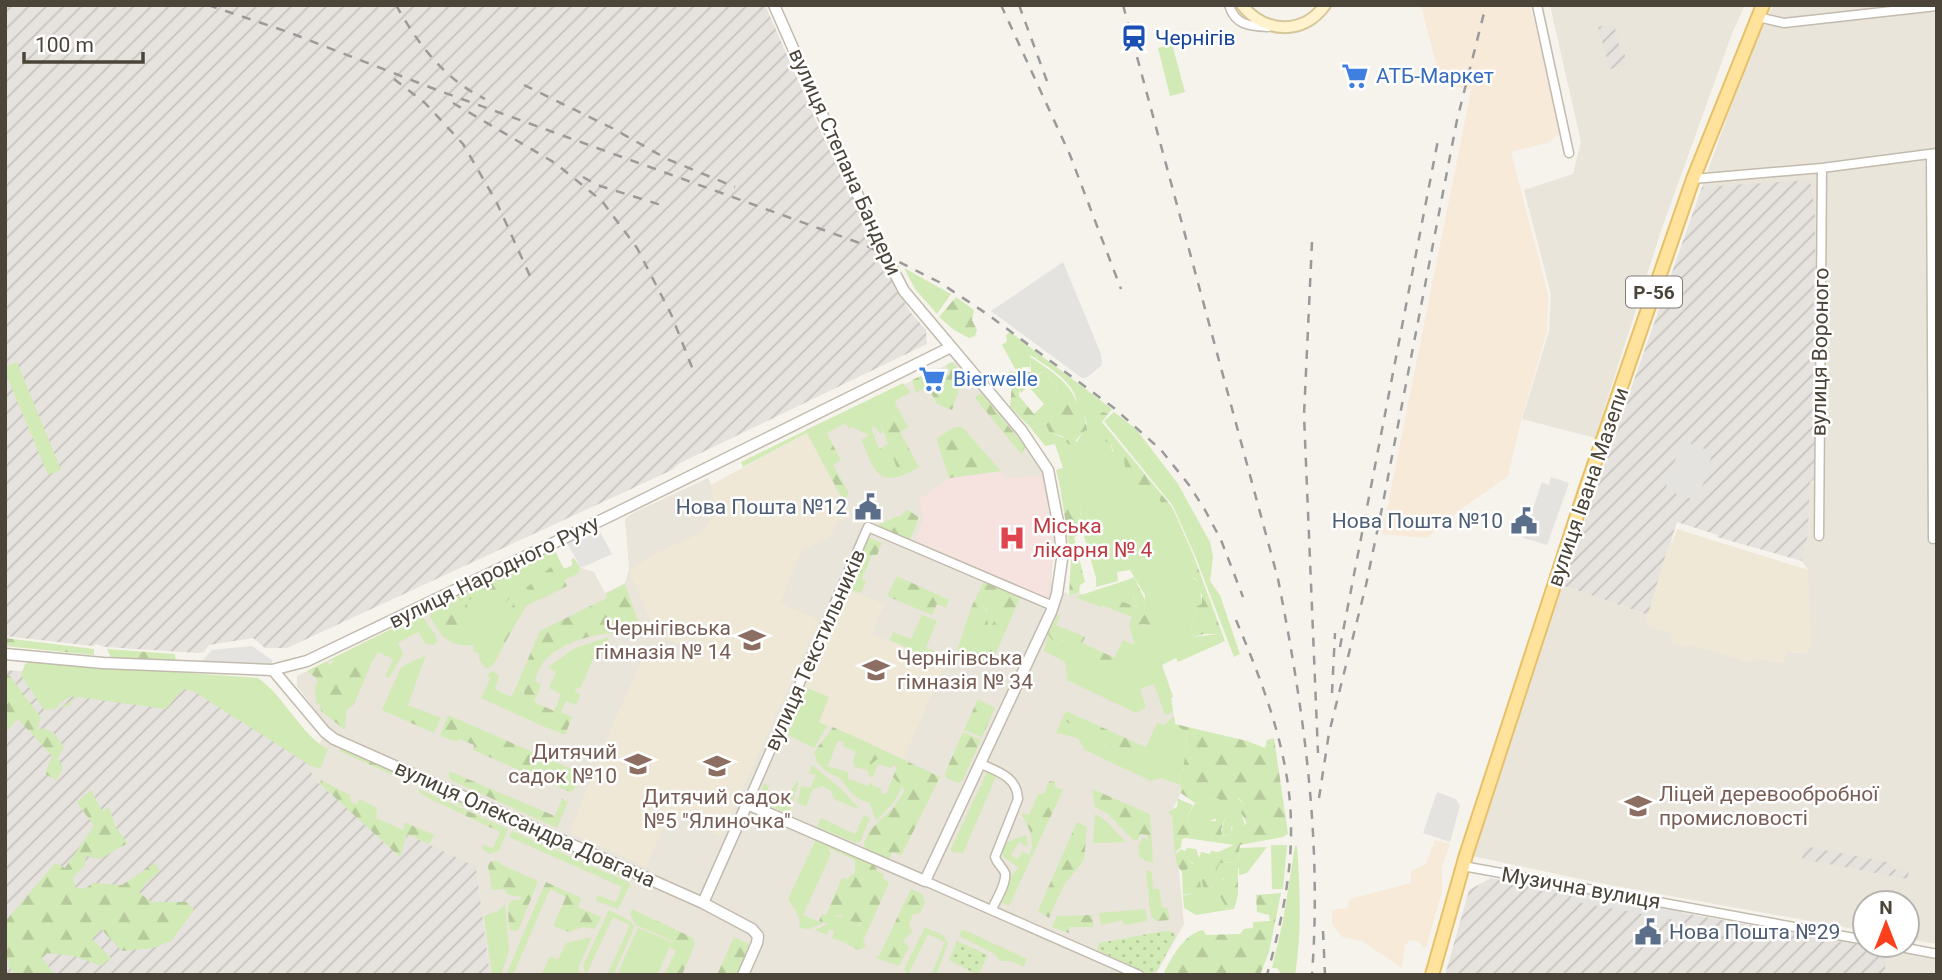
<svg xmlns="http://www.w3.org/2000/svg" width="1942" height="980" viewBox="0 0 1942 980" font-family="Roboto,sans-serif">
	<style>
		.residential { fill: #eae5da }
		.commercial { fill: #f7ead8 }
		.industrial { fill: url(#industrial-furrows) }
		.education { fill: #efe8d6 }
		.medical { fill: #f6e3e0 }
		.green { fill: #d2eab5 }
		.forest { fill: url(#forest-firs) }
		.park { fill: url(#park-dots) }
		.parking { fill: #e5e3e0 }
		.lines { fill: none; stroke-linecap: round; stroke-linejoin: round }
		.minor-casing { stroke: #c2bbae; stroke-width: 11 }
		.tertiary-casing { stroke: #c2bbae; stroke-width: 13 }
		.secondary-casing { stroke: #d6c79b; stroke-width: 14 }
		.primary-casing { stroke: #e6c16a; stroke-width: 16 }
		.minor { stroke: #fff; stroke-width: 8 }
		.tertiary { stroke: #fff; stroke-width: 10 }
		.secondary { stroke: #fff3cd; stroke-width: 10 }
		.primary { stroke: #ffe39c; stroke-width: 12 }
		.rail { stroke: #9a9a9a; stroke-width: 2.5; stroke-dasharray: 9 9; stroke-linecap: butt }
		.labels { text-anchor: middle; stroke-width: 5; stroke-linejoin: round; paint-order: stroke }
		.shield { fill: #fff; stroke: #817c74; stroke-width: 2 }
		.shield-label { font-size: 19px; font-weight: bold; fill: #4b4439 }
		.transit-label { font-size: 21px; fill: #164399; stroke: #fff; text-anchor: start }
		.shop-label { font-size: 21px; fill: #366cbe; stroke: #fff; text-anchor: start }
		.street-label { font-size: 21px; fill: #4b4439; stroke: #fff }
		.service-label { font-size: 21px; fill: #4e5e75; stroke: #fff; text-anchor: end }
		.health-label { font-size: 21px; fill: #be3a42; stroke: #fff; text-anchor: start }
		.education-label { font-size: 21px; fill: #785e54; stroke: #fff; text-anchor: end }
	</style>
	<defs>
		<pattern id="industrial-furrows" width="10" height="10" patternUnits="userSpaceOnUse" patternTransform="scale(1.75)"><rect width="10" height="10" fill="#e6e2dd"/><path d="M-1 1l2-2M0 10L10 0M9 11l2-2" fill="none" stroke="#c7c3be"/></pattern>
		<pattern id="forest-firs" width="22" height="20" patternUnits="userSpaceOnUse" patternTransform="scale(1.75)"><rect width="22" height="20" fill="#d2eab5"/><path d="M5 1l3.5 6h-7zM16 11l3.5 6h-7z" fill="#b6ca9c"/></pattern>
		<pattern id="park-dots" width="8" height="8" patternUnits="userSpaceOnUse" patternTransform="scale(1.75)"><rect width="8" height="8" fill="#d2eab5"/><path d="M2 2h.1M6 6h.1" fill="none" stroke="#b6ca9c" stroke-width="1.8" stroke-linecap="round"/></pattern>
	</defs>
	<rect width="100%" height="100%" fill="#f6f3ec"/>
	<path class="residential" d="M1550,5H1745L1733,31L1662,228L1595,438L1522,419L1549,331L1551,294L1524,190L1573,174L1581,142Z
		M1774,5H1937V944L1907,939V903H1865V931L1599,883L1472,856L1562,585L1648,615L1646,625L1673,634L1687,647L1688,643L1746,661L1759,658L1783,663L1786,652L1806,653L1808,570L1802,561L1808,534L1810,482L1816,477L1815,208L1810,181L1702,187L1756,36Z
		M955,361L1035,455L1043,475L1055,534L1051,582L1069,595L1079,593L1162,628V665L1173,697L1171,698L1175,724L1187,733L1179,773L1181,793L1173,808L1184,924L1155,975H490L476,867L400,857L311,776V766L327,726L297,686V676L554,549L564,569L573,565L571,560L574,558L581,568L594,572L605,593L625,583L629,569L625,519L633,513L708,478L711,485L806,434L805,430Z
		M1888,950L1937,960V975H1884Z"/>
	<path class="commercial" d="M1421,5H1530L1562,132L1548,143L1511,152L1548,295L1547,331L1521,420L1508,476L1460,510L1427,538L1382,534L1471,90L1441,83Z
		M1435,840L1450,844L1442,867V891L1426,948L1422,947L1420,942L1410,940L1405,945L1402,968L1362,941L1342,937L1332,924V910L1347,908L1350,899L1411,883V871L1426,864Z"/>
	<path class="industrial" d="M5,5H765L822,135L861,212L894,285L911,313L926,330L927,344L680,463L672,470L287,648H265L253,638L209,645L204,652L198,653L105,647L96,644L93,646L5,636Z
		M1614,24L1621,53H1624L1626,58L1623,59L1625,65L1610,69L1598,27Z
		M1810,180L1815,208L1816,477L1810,482L1808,534L1802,561L1717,537L1718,535L1677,522L1648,615L1562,585L1702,187Z
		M5,670L241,688L311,766L312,777L400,856L407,834L476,867L490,975H5Z
		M1804,846L1893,863L1892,869L1909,872L1907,879L1802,859Z
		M1491,878L1888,950L1884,975H1445L1469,890Z"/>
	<path class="education" d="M807,434L851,517L836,523L831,536L801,551L780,603L819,620L721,836L669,815L646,867L570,832L614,722L648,646L682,659L694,637L682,645L656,635L629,570L656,553L703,532L715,512L711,485Z
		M1677,529L1808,570L1811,647L1806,653L1787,652L1783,663L1759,658L1746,661L1688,644L1687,648L1670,643L1672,634L1645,625L1669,543H1672Z
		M846,589L884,604L872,634L945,665L903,759L819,722L812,737L785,725L816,655L820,654L819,648Z"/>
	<path class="medical" d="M1001,472L1007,479L1037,476L1042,479L1053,534L1048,598L919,542L916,538L923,521L920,499L950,478Z"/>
	<path class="green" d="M1172,44L1185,92L1170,96L1158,48Z
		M904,268L951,294L937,314L915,289Z
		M1010,332L1112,409L1108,414L1104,412L1097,415L1111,444L1112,451L1124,456C1134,480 1143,478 1157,495C1169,509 1164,530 1185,536L1194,557L1192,560L1195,564L1193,578L1199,582L1202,604L1197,606L1195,618L1190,628L1193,637L1219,634L1223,642L1178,662L1176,658L1162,665L1173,697L1171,698L1173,712L1165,715L1154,684L1140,689L1146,707L1136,713L1067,680L1065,662L1044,651L1048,634L1052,640L1067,641L1072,646L1073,657L1089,668L1104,661L1112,662L1123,640L1135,645L1129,625L1136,626L1141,624L1150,626L1144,613L1145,595L1130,570L1117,572L1118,581L1096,587V578L1084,536L1104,529V527L1080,534L1079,524L1082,503L1060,486L1056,470L1063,468L1055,444L1045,446L1031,428L1045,423L1050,433L1077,442L1087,424L1084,415L1073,410V405L1077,403C1075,382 1047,366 1030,355V367H1022V373L1032,379L1044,371L1048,373L1049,380L1058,386L1052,405L1044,404L1028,386L1021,393L1016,382L1012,383L1009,371L1017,372L1002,345L1007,341L1006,335Z
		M17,362L61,470L48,475L5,372V367Z
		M903,383L911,392L895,401L897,407L886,411L885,417L880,421L883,433L880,434L875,426L871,428L879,448L893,457L896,466L906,474C875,488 872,462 861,440L869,435L850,426L849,430L846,423L827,433L829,438L814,446L807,433L743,467L741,462Z
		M1114,412L1136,429L1178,484L1210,542L1213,557L1210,581L1220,595L1240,654L1234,657L1196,558L1173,506L1104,421Z
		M554,549L564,569L573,565L571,560L574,558L580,568L579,572L564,580L567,586L526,606L521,612L495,662L489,668H485L479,659V654L473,651L474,645C448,647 443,637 430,617L433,608Z
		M1127,580L1138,608C1125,600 1115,601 1100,602L1104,606L1101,607L1075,597Z
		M985,590L993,593L995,608L1001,613L986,632L974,659L991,664L985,667L957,655V651L971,608L977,622L983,628L987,611L983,599Z
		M421,614L436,636L437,641L434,645L426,644L418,632L398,643L403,654L389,678L385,677L393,659L378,652L371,664L364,658L354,669L341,666L340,660L327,661Z
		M922,615L937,621L926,648L937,652L934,660L890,640L893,632L911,639Z
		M609,637L599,656L595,654L581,687L574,690L580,695L576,705L566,701L564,705L558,702L561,694L549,688L556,672L549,668L551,665L575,648Z
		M426,655L408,705L402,709V719L382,710L401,667Z
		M30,662L258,678C284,696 302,736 328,749L320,769L311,766L193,691L183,689L166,709L77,697L68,706L60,708L75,698L72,696L61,702L57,708L44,710L21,675L25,664Z
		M494,671L499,677L495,689L511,697L517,685L537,710L538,724L481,698L490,679L487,674Z
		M802,686L829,697L819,722L827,726L814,748L781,732L785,726L791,728L785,725Z
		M1174,716L1175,724L1187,733L1183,773H1179L1180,785L1161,778L1151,781L1085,750L1078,738L1056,733L1062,719L1100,741L1107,748L1116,746L1132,753L1141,745L1146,747L1157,723L1164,725Z
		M837,729L862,740L861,755H867L870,764L880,757L871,751V748L895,761L897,767L893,765L891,768L878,764L873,777L869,776L867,770L855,767L853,761L856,752L843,746L844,743L838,740Z
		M812,765L840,788L858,807L857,809L834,799L830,790L822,786L812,790L806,807L797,803L801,786L810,788L816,775L809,773Z
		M827,766L848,772V779L868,786L871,782L873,786L881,788V793L886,795L893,777L902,787L894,802L876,821L870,803C853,798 852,793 842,781C839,777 831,774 826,771Z
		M988,770L997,774L963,853L952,852L951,849Z
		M797,780L798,784L789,814L760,802L758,797L764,783L769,786L767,793L786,800Z
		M1214,797C1225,800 1240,793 1244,806L1241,813L1245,826L1240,822L1231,827L1232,833L1227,836L1221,834L1226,815L1198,825L1190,822L1187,817L1195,803Z
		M1095,814L1105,820L1126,842L1093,843Z
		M864,815L870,818L860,842L856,843L817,827L821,818L855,834Z
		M1041,818L1048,822L1009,906L1001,902L1006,881L1019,868L1003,857L1002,844L1026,835L1028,845L1026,846L1019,842L1011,855L1018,859L1022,852L1029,855L1032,847L1031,833Z
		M517,824L632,875V881L513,829Z
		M512,831L628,882L630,885L618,909L596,901L597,895L616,902L622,887L509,837Z
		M816,839L859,857L855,860L828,848L831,854L803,915L823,923L809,929L800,928L799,917L788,899Z
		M1271,845H1287L1283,889H1272Z
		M1295,846H1297C1300,889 1302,932 1295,975H1282L1277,968H1272L1283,921Z
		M1267,847L1247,873L1239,875V868H1233C1224,879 1215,888 1200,888L1194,878L1186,872L1190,862L1204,870L1220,863L1238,862L1240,848Z
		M1193,893L1219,894L1227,910L1196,915L1184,908L1183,896Z
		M540,895L542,897L547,896L513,975H506Z
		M505,904L509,951L501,975H492L484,916L498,911Z
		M1146,909L1147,921L1124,925L1122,920L1101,925L1099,913Z
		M609,910L630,921L634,926L633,931L613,975H607L630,925L613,917L586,975L583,966Z
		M834,915L861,922L845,943L832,938L834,931L829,930L827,935L815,930L828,924Z
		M925,927L944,936L948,944L936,975H931L945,942L928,934L908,975L904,969Z
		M638,928L672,942L657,975H619V970Z
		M962,929L1027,959L1024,967L1012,961H1000L995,954L959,936Z
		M592,937L579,966V975H541L550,956L558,960L566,943Z"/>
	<path class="forest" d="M956,297L974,310L972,320L977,330L975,336L969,338L954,330L939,317Z
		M1030,357C1047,368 1070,382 1077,403L1073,405V409L1084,415L1087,430C1080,432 1078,441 1070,445L1065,441L1063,436L1050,433L1045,423L1031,428L1010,407L1012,383L1015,381L1020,387L1019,396L1034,414L1044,404H1052L1058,386L1049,380L1048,373L1044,371L1038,374L1036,379L1023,373L1031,372Z
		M952,362L968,379L960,387L952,410L937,404L928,387L916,393L912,380L927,373L933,382L950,374L946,365Z
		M981,393L1025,446L1022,455L975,398Z
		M897,407L908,427L900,432L919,467L906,474L896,466L893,457L879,449L888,444L880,421L885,417L886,411Z
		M1104,412L1108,414L1102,422L1172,507L1185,536C1166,531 1166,511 1158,496L1146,499L1131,477V472L1125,468L1124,456C1115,455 1113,453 1111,444L1098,438L1095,431L1097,414Z
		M955,427H962L1001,471L949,478L937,441V438Z
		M829,438L841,460L833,465L849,493L844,502L814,446Z
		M1060,486L1067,487L1077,495L1082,503L1079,524L1080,534L1074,537L1085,582L1080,585L1079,593L1069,595L1071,559Z
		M907,509L918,517V520L909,542L875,528L876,526L898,516L900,517Z
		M868,537L882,543L877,555H872L862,579L866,581L861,593L846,588Z
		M554,549L557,555L505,579L517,585C509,602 502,609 483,614L479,602L489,596L480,594L467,601V618L460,632L444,638L430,617L433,608Z
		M1194,557L1225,641L1223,642L1219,634H1204L1193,637L1190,628L1195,618L1197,606L1202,604V595L1199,591V582L1187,572L1188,569H1193L1195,564L1192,559Z
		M559,560L564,569L574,565L577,574L564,580L567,586L539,600L535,597V592H529L526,588Z
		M897,576L949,600L946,608L937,604L932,615L887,596Z
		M1134,577L1145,600L1144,613L1156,618L1159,626L1141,624L1136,626L1129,625L1132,617L1104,606L1100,602L1101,597L1109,594C1117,602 1128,602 1138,608L1133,594L1126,590L1127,580Z
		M984,581L1021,596L991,664L973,659L986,632L1001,613L995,608L993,593L986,590C982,601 987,613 988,625L982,628L977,622L971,608Z
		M625,584L638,621V634C610,628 556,640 541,666C538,670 536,677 535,681L541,685L534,702L554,711L558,702L564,705L561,712L572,717L565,735L538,724L537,710L527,706L524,692L517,685L540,631L607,598L606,594Z
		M518,596L527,602L526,606L504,644V636L493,633L497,618L510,610Z
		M1058,614L1060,616L1056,625L1085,637L1082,643L1115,658L1112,662L1104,661L1098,670L1089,668L1073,657L1072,646L1067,645L1066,641L1062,639L1059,643L1052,640L1048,634Z
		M5,638L94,649V655L5,646Z
		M107,649L175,654L176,663L111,658Z
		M364,658L371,664L354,704L346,711L345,730L321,711L320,705L316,702L315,686L318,683L315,677L307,671L327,661L330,666L333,661L340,660L341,666L354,669L355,659Z
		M5,676H10L41,718L37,730L43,728L55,734L64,747L58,758L63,768L56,780L45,774L52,756L18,719L5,733Z
		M978,699L995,708L982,737L964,730Z
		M408,705L441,718L434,733L402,719V708Z
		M1066,711L1141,745L1132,753L1116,746L1111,750L1100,741L1062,719Z
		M448,715L581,773L574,790L570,792L473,750L474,745L459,739L457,742L440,736Z
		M1175,724L1247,741L1265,748L1267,740L1274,738L1288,834L1283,837L1240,845L1238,862L1220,863L1216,871L1211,873L1204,870L1200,873L1192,867L1193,862H1191L1186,871L1200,880L1201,888L1203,887L1202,880L1205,877L1210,879L1212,888L1214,879L1223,880L1226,874L1233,868H1238V895L1234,909L1227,910L1219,894L1216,895L1214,903L1211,906L1203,904L1193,893L1183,895L1182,872L1177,865L1175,855L1181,849L1185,851L1187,848L1196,849L1199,858L1201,852L1210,854L1211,851L1218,852L1234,845L1186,838L1182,839L1181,847L1175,853L1172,816L1168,812L1177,807L1178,799L1193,805L1187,817L1190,822L1193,818L1197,819L1198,825L1203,821H1216V815L1223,811L1226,815L1221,830L1222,835L1227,836L1232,833L1233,819H1237L1245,826L1246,822L1241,813L1244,806L1242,801L1238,798L1230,807H1224L1219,799L1214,797L1195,803L1181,793L1179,773H1183L1187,733Z
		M833,727L837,729L838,740L826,771L817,762L814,752Z
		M963,732L981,740L962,781L958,783L946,778L945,773Z
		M862,740L940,777L901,856L892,852L890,859L865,848L864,843L870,830L894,807L905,790L893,777L897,767L895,761L872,749L871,751L880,757L870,765L867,755H861Z
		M341,747L509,821V827L339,751Z
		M449,771L555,816L562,799L568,802L557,828L453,781L449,777Z
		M321,780L350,795L351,802L357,805L359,799L377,808L376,818L404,830V823H406L435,835L429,844L407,834L400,857L320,784Z
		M1049,781L1055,782V787L1063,790L1048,822L1041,819L1031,833L1022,815L1023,813L1029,815L1038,794H1044Z
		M419,789L508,829L499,851L489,854L482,848L484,845L493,848L500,832L428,798L418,791Z
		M1092,789L1150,814L1153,862H1148L1139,857L1138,846L1143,838L1148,840L1147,835L1140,834L1138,840H1133L1108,814L1095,807Z
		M91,790L102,811L109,807L116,828L128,843L100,859L86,856L85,865L73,877L75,887L84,889L93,883L122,885L155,863L160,871L147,882L139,892L151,902H187L194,910L171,941L153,948L122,951L101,929L92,939L111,958L101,966L74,956L47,953L42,958L55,975H16L8,966L9,962L5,958V922L55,863L65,868L94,826L77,802Z
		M1077,822L1087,827L1084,860L1064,885L1049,918L1038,911Z
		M859,857L873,863L878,872L884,874L883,878L889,883L863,941L866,947L859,950L845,943L847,942V936L851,933L849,931V927L860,926L861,922L845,921L842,915H835L828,924L819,921L822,914L826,915L842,878L847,879L855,873V858Z
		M491,861H498L502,865L538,881L519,929L514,931L509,929L508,906L512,900H520L522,897L508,895L504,889L492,890L488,866Z
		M1149,870L1152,873L1153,889H1159L1162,907L1168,908L1169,920L1156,921L1151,916L1146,872Z
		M546,882L581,898L578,907L601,917L595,929L583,927L569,932L553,926L566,897L551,889L547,896L542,897L540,895Z
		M911,889L922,894L925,903L920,913L913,914L909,925L912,932L903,941L909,947L899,966L876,958L880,954Z
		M1281,893L1269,952L1260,975H1163C1170,959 1185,933 1203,930L1206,935L1240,934L1244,929L1253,928V922L1270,921L1269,915L1257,912L1256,895Z
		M632,909L693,938L695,944L682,975H664L676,951L669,947L673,941L636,925L630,914Z
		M1092,915L1094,927H1069V933L1052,927L1057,916Z
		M734,937L749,944L737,975H717Z"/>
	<path class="park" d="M1164,931L1173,932L1176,936L1157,971L1148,974L1097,950L1099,943Z
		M957,941L988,955L978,975L949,960Z"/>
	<path class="parking" d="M1063,262L1101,354L1102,365L1086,378H1082L991,311Z
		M1682,440L1707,450L1711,458L1698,501L1665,490Z
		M1551,477L1569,483L1547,545L1523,538L1542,482L1549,485Z
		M598,528L612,554L581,568L567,543Z
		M252,646L272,660V670L200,668L201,662L212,650Z
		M1437,792L1456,799L1460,806L1450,842L1423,833Z
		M1574,886L1684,907L1681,921L1570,901Z"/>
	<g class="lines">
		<g class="minor-casing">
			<path id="minor" d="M1229,5C1235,25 1249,26 1268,27
				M1537,5L1569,153
				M1758,17L1784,23L1937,6
				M1931,154L1933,539
				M1693,179L1822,168L1937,153
				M1819,536L1822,168
				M981,764C999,772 1017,777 1018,799L995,857C997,864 1002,866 1005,873C1007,883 996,900 992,909
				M747,804L868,527L1053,606
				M1463,866L1865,940
				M925,881L1139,975
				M1890,945L1937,954"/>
		</g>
		<g class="tertiary-casing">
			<path id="tertiary" d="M5,654L103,663L272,670L307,661L614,514L951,347
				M273,670L325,732L334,739L703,903L752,929L758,936L757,943L743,975
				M703,903L747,804L925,881L1051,612L1057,594L1062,559L1060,533L1048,470L1022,431L904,291L878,241L774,5"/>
		</g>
		<g class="secondary-casing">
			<path id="secondary" d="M1242,5C1264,33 1303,36 1325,5"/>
		</g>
		<g class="primary-casing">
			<path id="primary" d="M1432,975L1466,855L1586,488L1693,179L1763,5"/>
		</g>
		<use href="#minor" class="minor"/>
		<use href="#tertiary" class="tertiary"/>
		<use href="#secondary" class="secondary"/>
		<use href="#primary" class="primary"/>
		<path class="rail" d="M208,5L288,32L437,90L865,245L939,282L987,314L1114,408L1161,450L1189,485L1205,510L1221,540L1243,597
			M396,5C418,44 444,79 485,99
			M1001,5L1070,155L1121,289
			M1019,5L1048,84
			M1123,5L1278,579C1304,711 1322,839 1312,975
			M394,79L425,103L463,144L496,201L530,276
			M524,85L612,128L667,159L735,187
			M453,103L555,163L602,201L637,248L671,314L695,375
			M583,177L597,185L661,205
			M1312,242L1304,415L1318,753
			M1236,620C1264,686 1292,758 1291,832C1291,880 1280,928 1267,975
			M1340,647L1438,140
			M1332,693L1335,633
			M1319,798L1329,733L1366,585L1382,508L1457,120L1486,5
			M1323,931L1325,975"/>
	</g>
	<defs>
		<g id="station-bare" transform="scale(2.1)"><path d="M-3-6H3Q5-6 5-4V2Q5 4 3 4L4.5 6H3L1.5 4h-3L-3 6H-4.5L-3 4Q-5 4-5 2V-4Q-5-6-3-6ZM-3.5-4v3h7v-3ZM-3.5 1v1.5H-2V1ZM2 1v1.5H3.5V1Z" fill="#1a4fb4" stroke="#fff" stroke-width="2.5" paint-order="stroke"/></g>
		<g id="supermarket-bare" transform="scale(2.1)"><path d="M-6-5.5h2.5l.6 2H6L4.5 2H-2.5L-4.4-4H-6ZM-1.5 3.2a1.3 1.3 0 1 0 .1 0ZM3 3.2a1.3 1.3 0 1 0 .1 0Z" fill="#3f7fe0" stroke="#fff" stroke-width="2.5" paint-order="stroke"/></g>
		<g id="civic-bare" transform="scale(2.1)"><path d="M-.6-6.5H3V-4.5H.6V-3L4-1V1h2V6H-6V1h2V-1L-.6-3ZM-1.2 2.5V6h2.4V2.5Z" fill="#5c6f8a" stroke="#fff" stroke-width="2.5" paint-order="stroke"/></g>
		<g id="hospital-bare" transform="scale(2.1)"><path d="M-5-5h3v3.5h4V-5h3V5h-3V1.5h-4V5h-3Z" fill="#e0444e" stroke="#fff" stroke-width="2.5" paint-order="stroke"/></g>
		<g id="school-bare" transform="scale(2.1)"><path d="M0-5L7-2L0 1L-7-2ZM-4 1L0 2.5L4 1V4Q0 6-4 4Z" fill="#8d6e63" stroke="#fff" stroke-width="2.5" paint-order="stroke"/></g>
	</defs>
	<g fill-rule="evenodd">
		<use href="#station-bare" x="1134" y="38"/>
		<use href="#supermarket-bare" x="1355" y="76"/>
		<use href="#supermarket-bare" x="932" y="379"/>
		<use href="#civic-bare" x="868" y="507"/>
		<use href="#civic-bare" x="1524" y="521"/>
		<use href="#hospital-bare" x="1012" y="538"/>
		<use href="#school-bare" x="752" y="640"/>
		<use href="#school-bare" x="876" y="670"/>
		<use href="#school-bare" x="638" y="764"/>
		<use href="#school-bare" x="717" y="766"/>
		<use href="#school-bare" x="1638" y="806"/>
		<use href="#civic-bare" x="1648" y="932"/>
	</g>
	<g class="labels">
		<rect class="shield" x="1626" y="276.5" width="56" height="31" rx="5"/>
		<g class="shield-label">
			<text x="1654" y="299">Р-56</text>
		</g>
		<g class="transit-label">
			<text x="1155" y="45">Чернігів</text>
		</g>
		<g class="shop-label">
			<text x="1376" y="83">АТБ-Маркет</text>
			<text x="953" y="386">Bierwelle</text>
		</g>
		<g class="street-label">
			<text transform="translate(845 162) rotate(66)" y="7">вулиця Степана Бандери</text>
			<text transform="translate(1820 352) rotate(-89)" y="7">вулиця Вороного</text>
			<text transform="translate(1588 487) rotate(-71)" y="7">вулиця Івана Мазепи</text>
			<text transform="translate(494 572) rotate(-26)" y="7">вулиця Народного Руху</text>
			<text transform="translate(815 650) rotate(-66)" y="7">вулиця Текстильників</text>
			<text transform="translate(525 824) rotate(24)" y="7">вулиця Олександра Довгача</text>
			<text transform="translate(1581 888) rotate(10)" y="7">Музична вулиця</text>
		</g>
		<g class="service-label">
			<text x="847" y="514">Нова Пошта №12</text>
			<text x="1503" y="528">Нова Пошта №10</text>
			<text x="1669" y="939" text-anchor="start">Нова Пошта №29</text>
		</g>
		<g class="health-label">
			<text x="1033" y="533">Міська<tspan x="1033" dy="24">лікарня № 4</tspan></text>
		</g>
		<g class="education-label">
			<text x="731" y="635">Чернігівська<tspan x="731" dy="24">гімназія № 14</tspan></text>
			<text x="897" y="665" text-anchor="start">Чернігівська<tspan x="897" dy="24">гімназія № 34</tspan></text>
			<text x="617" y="759">Дитячий<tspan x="617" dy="24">садок №10</tspan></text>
			<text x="1659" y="801" text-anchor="start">Ліцей деревообробної<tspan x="1659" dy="24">промисловості</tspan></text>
			<text x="717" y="804" text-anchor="middle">Дитячий садок<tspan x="717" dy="24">№5 "Ялиночка"</tspan></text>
		</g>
	</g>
	<rect width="1942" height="980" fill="none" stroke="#4b4439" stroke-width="14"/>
	<g transform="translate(1886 924)"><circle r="33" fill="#ffffff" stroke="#b7b4b0" stroke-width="2"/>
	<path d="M0-5L12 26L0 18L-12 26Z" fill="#fc3f1d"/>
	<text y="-10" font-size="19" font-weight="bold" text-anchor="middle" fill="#4b4439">N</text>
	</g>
	<path d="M24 52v10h119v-10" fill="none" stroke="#4b4439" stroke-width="3.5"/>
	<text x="35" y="52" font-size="21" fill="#4b4439" stroke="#ffffff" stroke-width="5" paint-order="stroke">100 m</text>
</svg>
